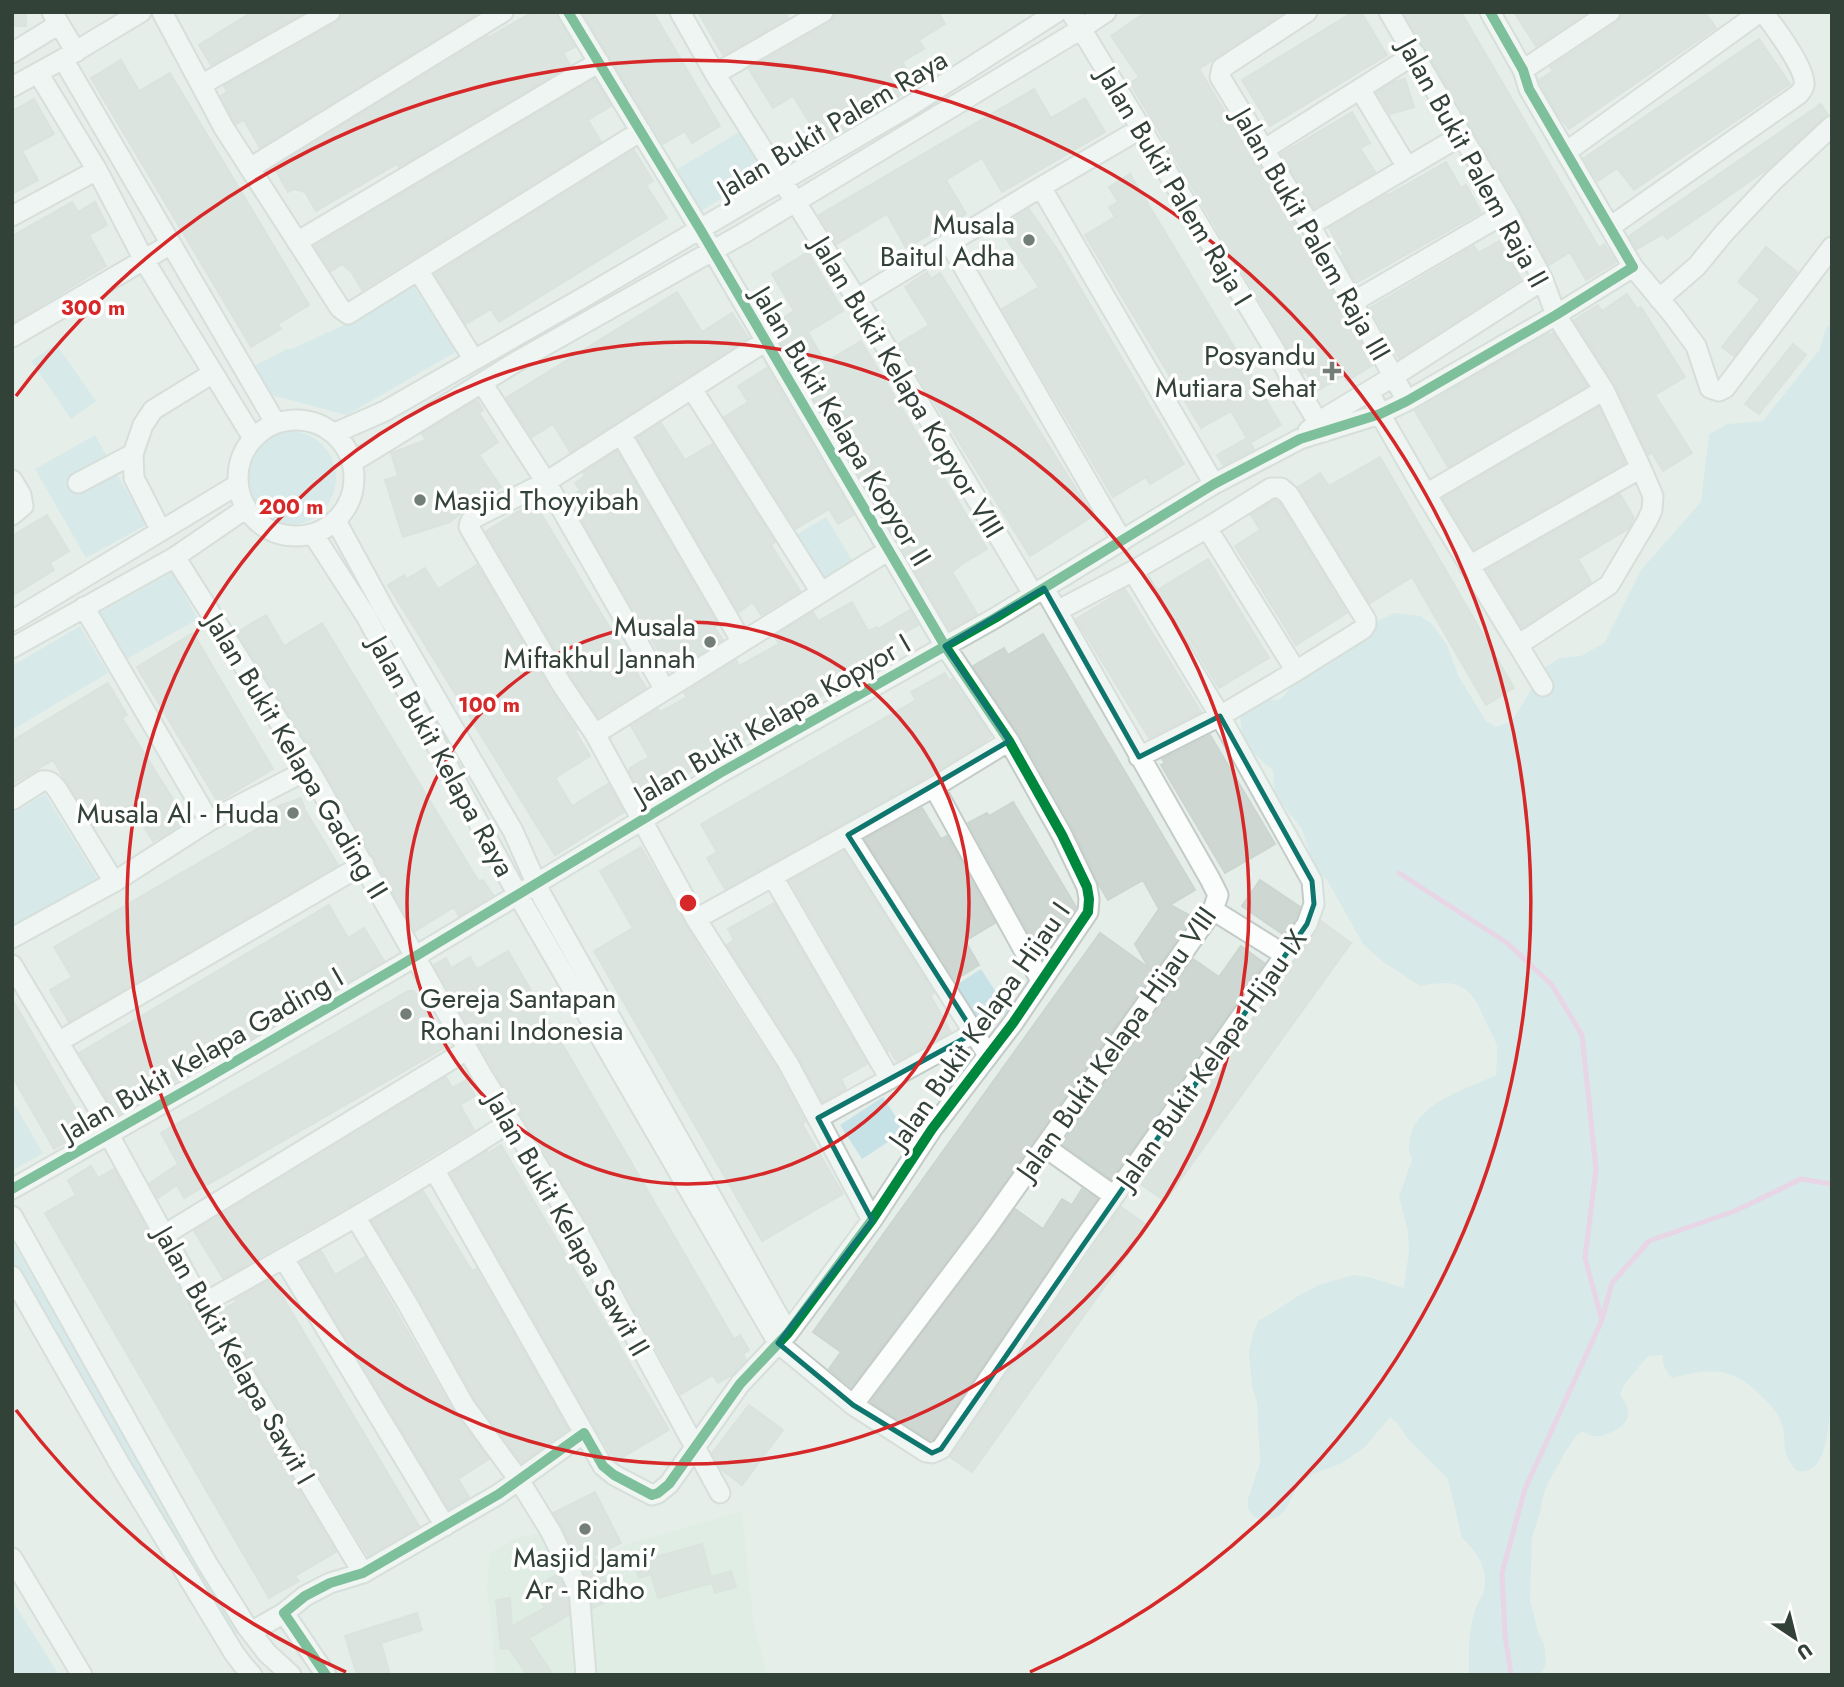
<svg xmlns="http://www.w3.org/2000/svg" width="1844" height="1687" viewBox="0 0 1844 1687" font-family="Jost,sans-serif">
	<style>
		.education { fill: #d8ece1 }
		.green { fill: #c6e2e7 }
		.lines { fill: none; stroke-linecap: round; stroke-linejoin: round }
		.stream { stroke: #eab7e3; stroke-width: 5 }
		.building { fill: #cfd7d2; stroke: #ccd6d0; stroke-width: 2 }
		.minor-casing { stroke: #c4ccc7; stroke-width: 23 }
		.minor { stroke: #fbfcfc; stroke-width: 19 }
		.cycleway-casing { stroke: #fff; stroke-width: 15 }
		.cycleway { stroke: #00873e; stroke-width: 10 }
		.marked { fill: none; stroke: #0f766e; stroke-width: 5; stroke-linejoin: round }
		.ring { fill: none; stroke: #d62828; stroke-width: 3.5 }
		.poi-dot { fill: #727e77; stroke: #fff; stroke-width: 2.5 }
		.labels { text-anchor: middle; stroke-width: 7; stroke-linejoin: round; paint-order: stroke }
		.street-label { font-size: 28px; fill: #334239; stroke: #fff }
		.poi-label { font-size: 28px; fill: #334239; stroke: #fff; text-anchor: end }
		.centre { fill: #d62828; stroke: #fff; stroke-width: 3.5 }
		.ring-label { font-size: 21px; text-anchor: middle; font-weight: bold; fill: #d62828; stroke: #fff; stroke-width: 7; stroke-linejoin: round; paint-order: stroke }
	</style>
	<rect width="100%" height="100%" fill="#e6eeea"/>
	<path class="education" d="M742,1511L754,1627L768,1675H496L487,1585L490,1553L516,1538L554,1530L576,1570L631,1543Z"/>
	<path class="green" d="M741,131L766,172L699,212L674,171Z
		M413,285L457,351L347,415L267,394L254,366L287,349H292L348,323Z
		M1832,323V1401C1827,1423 1830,1476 1797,1471C1779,1452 1788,1446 1782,1425C1778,1412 1769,1403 1759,1394C1754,1389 1748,1383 1742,1380C1720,1366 1695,1372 1672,1378C1665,1370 1662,1365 1663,1355L1648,1356L1624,1385L1620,1394C1624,1400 1630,1409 1628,1416C1626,1428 1605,1437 1594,1436C1589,1435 1587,1434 1583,1431L1576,1436L1566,1451L1548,1483L1542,1499L1541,1509L1532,1538L1530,1600L1539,1635L1544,1643L1546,1664L1541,1675H1469C1469,1653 1468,1630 1475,1610C1477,1603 1483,1597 1484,1590C1488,1568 1478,1553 1462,1538L1448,1479L1408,1439L1397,1423L1390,1417L1365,1447L1342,1463L1313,1474L1299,1484L1285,1510L1279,1516L1270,1519L1261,1520L1253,1516L1248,1508V1499L1260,1463L1257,1403L1252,1386L1249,1353L1252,1337L1258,1321L1272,1313L1301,1294L1319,1285L1353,1275L1369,1277L1404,1288L1409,1250L1408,1232L1399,1197L1412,1159C1408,1152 1409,1146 1410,1138C1416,1103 1468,1088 1496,1075C1496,1065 1499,1052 1496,1043C1493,1034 1487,1026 1484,1018C1470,983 1455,979 1420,986L1382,961L1363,944L1327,880L1315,868L1302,829L1275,795L1273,770C1250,752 1240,741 1240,710L1258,699L1280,700L1304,672L1365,637L1377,621L1395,613L1420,616L1432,624L1447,645L1458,675L1486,721L1496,727L1512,721L1544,668L1560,658L1581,656L1604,643L1641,570L1701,502L1709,434L1728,424L1763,421L1820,349L1826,328Z
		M56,344L96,401L71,419L31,361Z
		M242 478a47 47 0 1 1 94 0a47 47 0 1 1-94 0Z
		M95,435L146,525L86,558L35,469Z
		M826,517L853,562L823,580L796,535Z
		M172,572L198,619L123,661L97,614Z
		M80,626L108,673L12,730V666Z
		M45,794L97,878L12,931V814Z
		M981,969L1008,1011L976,1031L950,989Z
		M883,1097L905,1131L862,1159L840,1125Z
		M12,1100L43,1153L12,1171Z
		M12,1241L239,1632L231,1637L12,1261Z
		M12,1600L59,1675H12Z"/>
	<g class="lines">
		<path class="stream" d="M1399,873L1507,943L1552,985L1582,1035L1596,1169L1585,1258L1601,1317
			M1511,1675L1505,1635L1502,1573L1525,1489L1602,1320L1612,1283L1649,1241L1735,1211L1801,1179L1832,1184"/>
	</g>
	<path class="building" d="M17,12H26V26H12V15Z
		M252,12H305L211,65L199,45Z
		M342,12H474L475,15L260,148L244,120L236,124L235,122L221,96L227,92L224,86L336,23L341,18Z
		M533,12H556L558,18L575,47L563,53L570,65L399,167L397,164L316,211L305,192L294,189L288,192L274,167L488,36L489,37Z
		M582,12H653L720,126L692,143L685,131L663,144Z
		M698,12H785L788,18L723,55Z
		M840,12H938L945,24L919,40L924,49L902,62L916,86L822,143L793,96L773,108L749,69L829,23L834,16Z
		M1146,12H1284L1199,69L1258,167L1260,166L1296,225L1294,227L1318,268L1319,267L1373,365L1347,381L1343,376L1317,391L1306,372L1303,373L1130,83L1139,77L1111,36Z
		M1353,12H1361L1387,55L1270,126L1242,80Z
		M1403,12H1461L1599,248L1604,244L1616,262L1586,280L1570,252L1549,265L1518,206Z
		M1514,12H1588L1536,46Z
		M1622,12H1705L1716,28L1569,129L1556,112L1539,80L1553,71L1550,67L1617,22L1621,18Z
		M1759,39L1790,84L1634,190L1617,168L1598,181L1584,158Z
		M121,60L139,91L170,73L309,305L278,324L281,329L251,347L91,78Z
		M594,79L611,106L588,120L601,142L362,290L352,273L343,264L331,271L315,246Z
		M1405,79L1414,107L1390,114L1377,93L1393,82Z
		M1034,89L1051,118L1085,98L1105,132L1002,192L982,158L946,180L966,214L906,248L887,214L837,244L819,215Z
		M34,99L54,134L22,151L38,180L12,194V111Z
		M1821,104L1828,115L1769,168L1667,239L1663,234L1637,249L1629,236Z
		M1352,112L1370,143L1360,148L1375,172L1314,208L1281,154Z
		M634,150L653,181L646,185L667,218L499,322L491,309L466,324L435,274Z
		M1446,162L1461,188L1466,185L1481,212L1356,283L1341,256L1344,255L1329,228L1387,194L1388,195Z
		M1130,174L1281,425L1250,443L1254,449L1223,465L1217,455L1247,438L1231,411L1201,428L1085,235L1115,217L1109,207L1118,202L1109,187Z
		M72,202L78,212L95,202L107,225L89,235L106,266L12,323V236Z
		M1029,209L1059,252L1184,464L1150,484L1146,477L1113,497L1002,309L1039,287L999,228Z
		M1499,241L1521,279L1399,358L1370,308L1474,246L1478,253Z
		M1766,247L1797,272L1734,356L1722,347L1760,299L1738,282Z
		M808,252L843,311L808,332L818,350L826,362L861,341L987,549L962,564L952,572L977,614L950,630L771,325L794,311L772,274Z
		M927,272L931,279L940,273L1093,516L1030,556L898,344L929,325L905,287Z
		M677,292L702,332L732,313L748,338L570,452L553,424L532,437L506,398Z
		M1627,294L1637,309L1641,307L1685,377L1655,395L1692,453L1663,471L1652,453L1648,455L1615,384L1574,320L1598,305L1602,311Z
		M1548,333L1550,335L1553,333L1587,386L1448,467L1415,411Z
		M1793,344L1806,355L1759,414L1745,404Z
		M767,368L854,515L838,524L829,509L796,529L724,417L748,402L738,386Z
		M477,400L483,410L479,413L498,442L479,455L501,487L468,507L450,522L403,537L385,480L398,476L391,453L426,440L422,434Z
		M1599,407L1625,463L1474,549L1443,498Z
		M661,423L685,460L712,444L775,542L771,545L800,591L761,615L753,602L739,612L637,438Z
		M617,451L718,625L714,627L723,640L671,672L629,602L574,507L578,504L573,495L580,490L575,483L585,476L583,473Z
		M1380,457L1514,688L1486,705L1412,577L1370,603L1298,487L1320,473L1329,486Z
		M1620,494L1634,518L1628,529L1578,559L1591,582L1522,628L1487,570Z
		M1275,500L1280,503L1347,613L1296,645L1235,546L1260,530L1251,515Z
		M534,502L646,688L598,717L572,678L486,531Z
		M47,515L69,551L50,563L54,570L12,596V536Z
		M1208,559L1269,658L1219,688L1159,589Z
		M477,565L551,691L577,730L575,731L590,756L555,778L572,806L608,784L624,812L555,855L388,585L404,575L407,579L425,568L438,589Z
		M1125,589L1201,712L1149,738L1076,619Z
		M852,602L868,631L877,627L878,629L910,610L918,625L886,643L893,655L644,798L629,771L630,768L649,757L631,726L658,709L660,712L687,697L684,693L736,660L739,666L779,644L774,636L813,612L818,621Z
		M266,615L284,646L322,623L479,882L483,880L493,895L459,916L454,907L415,931L320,763L237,632Z
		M193,633L273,769L218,802L137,667Z
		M1043,634L1195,890L1170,905L1193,917L976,1222L851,1387L829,1369L841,1352L813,1332L1100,933L1149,968L1135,944L1159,909L1143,880L1108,900L1099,885L1073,829L1020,735L973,666L1004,648L1008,655Z
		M945,673L949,680L952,679L991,736L978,746L909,787L725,889L707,858L717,852L701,824L916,700L911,692Z
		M108,683L127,715L122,718L186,820L160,838L159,837L153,841L130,805L94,827L53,760L12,784V741Z
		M1210,735L1275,844L1225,873L1161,765L1165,763L1162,759Z
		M301,798L305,810L338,865L69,1022L50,990L72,977L54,947L281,815L278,806Z
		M1013,802L1076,907L1057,936L1037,948L968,823L987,813L989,816Z
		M922,808L941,839L947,836L995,923L965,941L979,965L955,980L865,839Z
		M641,847L705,958L777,1069L805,1122L802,1124L843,1194L762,1241L594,951L633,928L600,871Z
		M844,851L934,993L930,995L951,1032L896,1061L890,1050L888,1051L790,881Z
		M1260,880L1300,907L1296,918L1284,935L1242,906Z
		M774,903L867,1064L841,1079L846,1089L823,1102L798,1056L727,945L734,940L728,929Z
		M329,905L348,938L364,928L384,961L117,1115L79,1053Z
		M1321,921L1351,943L1165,1201L1139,1183L1317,931Z
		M1241,946L1264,963L1111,1179L1062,1144L1193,959L1219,977Z
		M508,951L734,1339L740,1335L749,1350L743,1354L746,1360L732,1375L718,1383L713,1375L681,1394L583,1215L493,1069L434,965L446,958L451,968L470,957L477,969Z
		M408,991H414L446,1047L184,1198L177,1185L158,1198L150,1183L178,1164L161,1133Z
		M12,999L88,1130L54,1149L12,1076Z
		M446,1077L452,1088L466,1080L475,1096L460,1105L474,1130L351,1205L223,1278L194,1231Z
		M501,1145L669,1430L616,1461L594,1426L451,1174L487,1151L488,1153Z
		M91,1166L98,1178L114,1169L191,1310L336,1552L295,1576L299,1581L269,1598L45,1213L76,1195L68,1180Z
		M1082,1189L1097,1199L933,1439L930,1440L871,1402L1015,1209L1043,1229L1062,1199L1072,1205Z
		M423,1191L472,1271L476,1269L568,1429L522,1463L474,1398L418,1297L372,1221Z
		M1121,1207L1148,1226L972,1472L950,1457Z
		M321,1251L335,1275L365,1257L453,1411L489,1459L458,1479L469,1497L449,1509L300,1263Z
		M272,1279L419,1526L368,1556L220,1311L236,1302L235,1300Z
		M749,1405L783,1430L742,1485L722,1470L712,1453Z
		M595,1492L621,1543L594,1556L614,1598L593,1608L590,1585L562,1527L553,1513Z
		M702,1544L711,1577L731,1571L736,1587L715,1593L712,1583L658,1598L651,1574L639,1578L634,1563Z
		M558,1574L567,1593L569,1615L529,1638L553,1675H527L509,1648L501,1649L496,1600L510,1598L512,1626L545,1608L534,1588Z
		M417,1613L422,1630L381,1643L390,1675H357L345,1636Z"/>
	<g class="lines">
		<g class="minor-casing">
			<path id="minor" d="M52,12L76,52
				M162,12L224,128L340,308L348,314L641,131
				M680,12L715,74L870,320L1033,594
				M1071,12L1324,432
				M1307,12L1222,68L1220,77L1310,225L1407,401
				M1389,12L1507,212L1543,280L1556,315L1604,390L1641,468L1653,496L1652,510L1647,521L1609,585L1518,645
				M12,53L59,24
				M63,59L275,422
				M1523,70L1610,12
				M38,73L97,170L144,260L253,438
				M715,74L823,12
				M201,85L330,12
				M12,87L63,59L141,12
				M1360,89L1407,167
				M1265,149L1415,54
				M1566,152L1760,12
				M250,168L503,12
				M1041,187L1214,484
				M12,216L97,170
				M1310,225L1462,135
				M1610,227L1799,94C1801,91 1804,88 1804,85C1807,70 1773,25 1763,12
				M297,242L599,62
				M949,242L1122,541
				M1633,267L1673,315L1696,346L1710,388L1719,391L1725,388L1832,247
				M418,270L474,360
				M857,299L1041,187L1140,129
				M1659,299L1697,266L1724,233L1773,181L1832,126
				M1353,302L1507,212
				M12,337L171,244
				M766,341L546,482L476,517L470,522L469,527L562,685L595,734L696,919L788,1063L872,1220
				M482,383L546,482L665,690
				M692,389L821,592
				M1369,391L1380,414L1426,494L1543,686
				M238 478a58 58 0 1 1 116 0a58 58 0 1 1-116 0Z
				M1308,431L1318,422L1394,376L1543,280
				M335,433L385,411L579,300L910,106L1057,12
				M621,434L742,642
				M353,462L514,363L744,233L1081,29L1106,12
				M12,480L21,495L23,506L12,515
				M78,483L133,454
				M1426,494L1604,390
				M336,521L384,609L513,831L542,896L784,1326
				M161,531L134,478L133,454L143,425L153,410L213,373
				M313,534L366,616L518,895L778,1343L853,1405L926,1452L932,1453L941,1449L1082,1241L1307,924L1314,904L1312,881L1220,716L1133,571
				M175,557L309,769L482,1075L572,1221L720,1493
				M1469,566L1641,468
				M84,607L209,821
				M1057,611L1133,571L1207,528L1271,488H1281L1289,495L1366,620V624L1363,629L1296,671L1207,528
				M12,621L237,485
				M12,648L175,557L245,509
				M595,734L889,550
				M1139,757L1220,716L1296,671
				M934,787L1041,981
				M12,800L42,781C50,780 52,783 57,789L114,882
				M848,835L988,1055
				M773,877L890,1079
				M1213,910L1285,955
				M696,919L934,787L1009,741
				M12,938L114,882L209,821L309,769
				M12,965L107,1123L109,1135L202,1304L363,1573
				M58,1042L364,864
				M818,1118L974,1033
				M1045,1147L1114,1196
				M435,1171L584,1433
				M12,1189L202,1081L401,965L720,773L995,618L1214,484L1300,439L1380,414L1407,401L1556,315L1633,267L1529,89L1523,70L1490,12
				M12,1216L207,1563L247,1627L267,1653L291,1675
				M356,1218L407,1303L464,1405L519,1480L551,1532L579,1590L586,1675
				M164,1235L467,1050
				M284,1259L445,1526
				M12,1276L122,1468L234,1653L243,1665L252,1675
				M202,1304C306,1246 410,1187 510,1122
				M853,1405L986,1229L1213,910L1218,895L1210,879L1044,588
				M12,1558L82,1675
				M251,1632L284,1613
				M326,1675L284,1613L305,1596L330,1583L363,1573L499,1494L584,1433L603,1466L614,1475L652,1495L658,1493L669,1484L740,1384L788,1333L872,1220L932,1129L1013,1023L1088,912L1089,899L1087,887L1062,835L1009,741L945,646L700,229L568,12"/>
		</g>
		<use href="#minor" class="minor"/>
		<g class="cycleway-casing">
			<path id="cycleway" d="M12,1189L202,1081L401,965L720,773L995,618L1214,484L1300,439L1380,414L1407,401L1556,315L1633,267L1529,89L1523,70L1490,12
				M326,1675L284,1613L305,1596L330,1583L363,1573L499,1494L584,1433L603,1466L614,1475L652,1495L658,1493L669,1484L740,1384L788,1333L872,1220L932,1129L1013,1023L1088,912L1089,899L1087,887L1062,835L1009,741L945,646L700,229L568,12"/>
		</g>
		<use href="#cycleway" class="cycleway"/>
	</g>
	<path d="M0 0H1844V1687H0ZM1044,588L1139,757L1220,716L1312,881L1314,904L1307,924L941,1449L932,1453L853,1405L778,1343L872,1220L818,1118L974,1033L848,835L1009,741L945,646Z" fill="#e6eeea" fill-opacity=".55" fill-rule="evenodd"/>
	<path class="marked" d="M1044,588L1139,757L1220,716L1312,881L1314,904L1307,924L941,1449L932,1453L853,1405L778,1343L872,1220L818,1118L974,1033L848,835L1009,741L945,646Z"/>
	<g class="ring">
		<circle cx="688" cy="903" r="281"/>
		<circle cx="688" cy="903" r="561"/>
		<path d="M346 1672A842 842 0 0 1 16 1410M16 396A842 842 0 1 1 1030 1672"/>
	</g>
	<g class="poi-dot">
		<circle cx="1029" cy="240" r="7"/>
		<path d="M1328.5 360.5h7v7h7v7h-7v7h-7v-7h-7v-7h7z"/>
		<circle cx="420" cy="500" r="7"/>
		<circle cx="710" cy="642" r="7"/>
		<circle cx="293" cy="813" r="7"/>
		<circle cx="406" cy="1014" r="7"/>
		<circle cx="585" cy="1529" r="7"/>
	</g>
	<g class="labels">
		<g class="street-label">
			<text transform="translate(832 124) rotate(-31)" y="10">Jalan Bukit Palem Raya</text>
			<text transform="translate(1474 163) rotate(61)" y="10">Jalan Bukit Palem Raja II</text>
			<text transform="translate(1175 186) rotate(59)" y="10">Jalan Bukit Palem Raja I</text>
			<text transform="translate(1312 234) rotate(60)" y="10">Jalan Bukit Palem Raja III</text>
			<text transform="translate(908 387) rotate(59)" y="10">Jalan Bukit Kelapa Kopyor VIII</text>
			<text transform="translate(842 426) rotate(59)" y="10">Jalan Bukit Kelapa Kopyor II</text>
			<text transform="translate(772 719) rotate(-30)" y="10">Jalan Bukit Kelapa Kopyor I</text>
			<text transform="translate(297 756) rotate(59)" y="10">Jalan Bukit Kelapa Gading II</text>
			<text transform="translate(442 756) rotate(61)" y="10">Jalan Bukit Kelapa Raya</text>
			<text transform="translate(979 1025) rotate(-55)" y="10">Jalan Bukit Kelapa Hijau I</text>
			<text transform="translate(1116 1043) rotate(-55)" y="10">Jalan Bukit Kelapa Hijau VIII</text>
			<text transform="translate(202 1054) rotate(-30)" y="10">Jalan Bukit Kelapa Gading I</text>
			<text transform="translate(1211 1059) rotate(-55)" y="10">Jalan Bukit Kelapa Hijau IX</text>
			<text transform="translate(568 1224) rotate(60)" y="10">Jalan Bukit Kelapa Sawit II</text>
			<text transform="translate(235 1355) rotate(60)" y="10">Jalan Bukit Kelapa Sawit I</text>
		</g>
		<g class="poi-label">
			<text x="1015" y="234">Musala<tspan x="1015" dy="32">Baitul Adha</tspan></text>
			<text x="1316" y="365">Posyandu<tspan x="1316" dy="32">Mutiara Sehat</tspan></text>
			<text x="434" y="510" text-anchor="start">Masjid Thoyyibah</text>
			<text x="696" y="636">Musala<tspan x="696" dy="32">Miftakhul Jannah</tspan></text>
			<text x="279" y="823">Musala Al - Huda</text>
			<text x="420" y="1008" text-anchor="start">Gereja Santapan<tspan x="420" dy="32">Rohani Indonesia</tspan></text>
			<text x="585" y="1567" text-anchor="middle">Masjid Jami'<tspan x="585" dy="32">Ar - Ridho</tspan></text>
		</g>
	</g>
	<circle cx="688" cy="903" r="10" class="centre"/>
	<g class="ring-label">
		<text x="93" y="315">300 m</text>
		<text x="291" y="514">200 m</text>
		<text x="489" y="712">100 m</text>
	</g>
	<rect width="1844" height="1687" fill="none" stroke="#334239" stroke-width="28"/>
	<g transform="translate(1795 1638) rotate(145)" stroke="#ffffff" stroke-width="5" paint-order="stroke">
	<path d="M0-5L12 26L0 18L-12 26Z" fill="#334239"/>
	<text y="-10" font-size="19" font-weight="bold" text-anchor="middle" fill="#334239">U</text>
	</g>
</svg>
